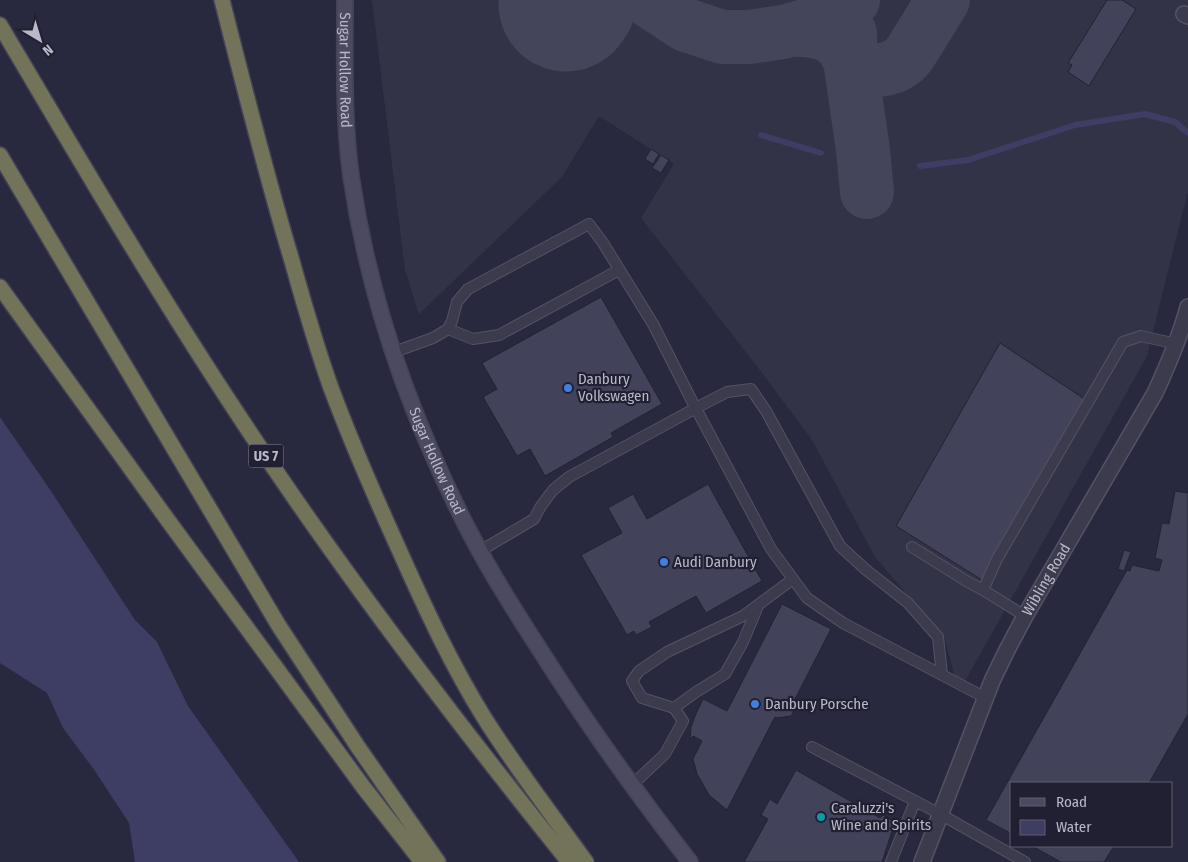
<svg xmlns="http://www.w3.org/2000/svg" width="1188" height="862" viewBox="0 0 1188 862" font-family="'Fira Sans Condensed',sans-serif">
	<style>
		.airport { fill: #333348 }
		.water { fill: #3e3d63 }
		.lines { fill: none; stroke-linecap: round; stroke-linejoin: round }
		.stream { stroke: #3e3d63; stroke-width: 6 }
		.taxiway { stroke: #44445a; stroke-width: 54 }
		.runway { stroke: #44445a; stroke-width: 135 }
		.building { fill: #43425b; stroke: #232235 }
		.lane-casing { stroke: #545365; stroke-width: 12 }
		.street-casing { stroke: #545365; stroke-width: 18 }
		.secondary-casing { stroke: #434254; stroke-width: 18 }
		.highway-casing { stroke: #444355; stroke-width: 18 }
		.lane { stroke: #3c3b4e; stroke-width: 10 }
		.street { stroke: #3c3b4e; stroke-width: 15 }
		.secondary { stroke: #4b4a60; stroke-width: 15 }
		.highway { stroke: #727359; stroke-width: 15 }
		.shop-dot { fill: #3f7fe0; stroke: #212033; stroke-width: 2 }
		.culture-dot { fill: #0f9aa8; stroke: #212033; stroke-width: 2 }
		.labels { text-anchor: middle; stroke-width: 4.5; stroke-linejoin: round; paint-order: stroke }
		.shield { fill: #212033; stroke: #8b8a9b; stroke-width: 1 }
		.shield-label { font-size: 14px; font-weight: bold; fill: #b9b8c8 }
		.street-label { font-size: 15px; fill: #b9b8c8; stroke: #212033 }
		.poi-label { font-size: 15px; fill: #b9b8c8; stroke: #212033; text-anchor: start }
	</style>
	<rect width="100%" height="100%" fill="#28283e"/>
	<path class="airport" d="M372,0H1188V191L1147,356L959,692L944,637L875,557L812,440L756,365L641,218L674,164L599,116L562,177L419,314L405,270Z"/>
	<path class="water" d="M0,417L51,491L135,620L157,642L188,706L299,862H135L129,823L95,771L63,728L47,693L0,663Z"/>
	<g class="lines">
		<path class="stream" d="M761,135L821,153
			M920,166L968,160L1075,125L1145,114L1175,122L1188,133"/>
		<path class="taxiway" d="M648,0L686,25L722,37H749L783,32L816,23L834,14L853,0
			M791,30C810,29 832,32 843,48C847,53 849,61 853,65C858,71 868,70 875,70C885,70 895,67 903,61C910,56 914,46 919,39C927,26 935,13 943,0
			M850,33V60L863,150L867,192"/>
		<path class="runway" d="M566,4L569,0"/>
	</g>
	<path class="building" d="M1107,0H1122L1136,9L1089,86L1068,72L1072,65L1068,63Z
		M651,149L659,154L653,164L645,159Z
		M661,155L669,160L661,173L652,168Z
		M601,297L662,404L611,433L613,437L545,476L530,449L517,456L483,397L497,389L482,363Z
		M1000,343L1086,400L982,580L896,526Z
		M708,484L762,581L706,613L696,596L649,622L652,627L636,635L634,631L627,635L581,555L622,533L608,508L633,494L647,519Z
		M1175,491L1188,493V714L1149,783H1012V834L986,820L1127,570L1130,571L1132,565L1159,571L1162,560L1155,558L1162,523L1169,524Z
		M1124,550L1131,552L1124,571L1118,569Z
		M782,604L831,629L795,699L799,701L791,716L777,718L775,717L727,810L709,795L697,774L693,759L702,741L693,736L691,739H690L691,727L695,716L703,699L727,711Z
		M796,770L880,818L883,815L895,822L882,862H744L768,819L761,815L770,799L777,804Z
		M1032,846H1114L1104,862H1061Z"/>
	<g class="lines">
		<g class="lane-casing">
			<path id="lane" d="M448,329L473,339L499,335L619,270
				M394,352L433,338L448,329L452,321L457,302L468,289L589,224L603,243L653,324L693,403L771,549L807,598L843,623L986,698
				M912,547L968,582L983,590
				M480,551L534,519L541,506L553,490L569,477L696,408L727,392L751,389L766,411L840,546L865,569L908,603L938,637L942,675
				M1025,616L983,590L997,559L1123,342L1141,336L1177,344
				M674,708L696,692L725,674L743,642L758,606
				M812,747L940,814L1025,862
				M632,785L665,754L683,721L674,708L642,698L632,681L639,671L667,652L743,616L793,579
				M891,862L915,801"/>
		</g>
		<g class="street-casing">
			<g id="street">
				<path d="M1184,14L1188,16"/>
				<path id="s1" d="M922,862L992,681L1006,652L1025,616L1155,393C1168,365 1180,337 1188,307"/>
			</g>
		</g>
		<g class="secondary-casing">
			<g id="secondary">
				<path id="s2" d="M345,0C345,59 343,118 351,176C369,300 413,423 470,533C497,585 530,634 562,684C602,745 645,804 690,862"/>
			</g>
		</g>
		<g class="highway-casing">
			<path id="highway" d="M222,0C244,87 266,175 292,261C304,304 316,346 331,388C352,444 376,499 401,554C426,610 452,666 485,719C516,768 552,815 586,862
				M0,25C78,157 155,289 239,416C341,571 453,718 569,862
				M0,155L279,626L358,747L438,862
				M0,287L167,519L364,788L422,862"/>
		</g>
		<use href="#lane" class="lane"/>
		<use href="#street" class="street"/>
		<use href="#secondary" class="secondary"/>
		<use href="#highway" class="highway"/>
	</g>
	<g class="shop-dot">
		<circle cx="568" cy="388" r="5"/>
		<circle cx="664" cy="562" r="5"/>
		<circle cx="755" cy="704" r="5"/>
	</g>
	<circle class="culture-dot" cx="821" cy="817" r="5"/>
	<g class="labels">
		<rect class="shield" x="248.5" y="444.5" width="35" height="23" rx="4"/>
		<g class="shield-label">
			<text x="266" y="461">US 7</text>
		</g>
		<g class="street-label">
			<text dy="5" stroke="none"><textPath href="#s2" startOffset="70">Sugar Hollow Road</textPath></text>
			<text dy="5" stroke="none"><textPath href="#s2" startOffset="475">Sugar Hollow Road</textPath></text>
			<text dy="5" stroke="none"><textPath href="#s1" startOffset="309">Wibling Road</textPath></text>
		</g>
		<g class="poi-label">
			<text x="578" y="384">Danbury<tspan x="578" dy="17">Volkswagen</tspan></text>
			<text x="674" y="567">Audi Danbury</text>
			<text x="765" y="709">Danbury Porsche</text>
			<text x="831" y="813">Caraluzzi's<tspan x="831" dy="17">Wine and Spirits</tspan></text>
		</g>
	</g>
	<rect x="1010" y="782" width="162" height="65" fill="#212033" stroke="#5e5d6f"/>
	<rect x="1020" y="798" width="25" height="8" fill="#4b4a60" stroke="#5e5d6f"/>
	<text x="1056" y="807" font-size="15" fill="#b9b8c8">Road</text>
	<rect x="1020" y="820" width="25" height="15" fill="#3e3d63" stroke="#5e5d6f"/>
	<text x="1056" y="832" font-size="15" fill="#b9b8c8">Water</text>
	<g transform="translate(40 40) rotate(142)" stroke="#212033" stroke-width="4" paint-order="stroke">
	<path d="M0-4L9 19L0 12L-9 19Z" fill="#b9b8c8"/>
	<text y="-8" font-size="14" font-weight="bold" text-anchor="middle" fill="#b9b8c8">N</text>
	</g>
</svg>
